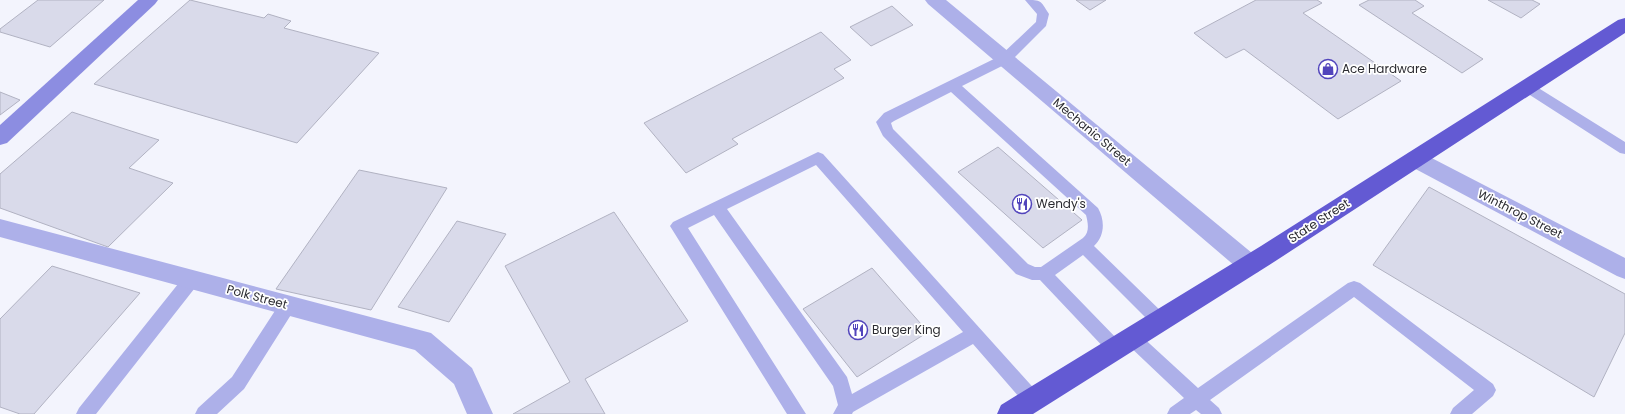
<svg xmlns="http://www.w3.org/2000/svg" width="1625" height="414" viewBox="0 0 1625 414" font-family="Poppins,sans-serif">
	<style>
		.building { fill: #d9daea; stroke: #b1b2c2 }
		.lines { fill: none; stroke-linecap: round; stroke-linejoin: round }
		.lane { fill: #adb0e9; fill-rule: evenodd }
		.street { fill: #adb0e9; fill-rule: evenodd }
		.secondary { fill: #8c8de1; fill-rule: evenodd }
		.highway { fill: #635ad3; fill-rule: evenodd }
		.labels { text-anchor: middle; stroke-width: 3.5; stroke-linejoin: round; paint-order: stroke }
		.poi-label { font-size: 12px; fill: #2b2b31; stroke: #fff; text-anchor: start }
		.street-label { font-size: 12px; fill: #2b2b31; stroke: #fff }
	</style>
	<rect width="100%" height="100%" fill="#f3f4fd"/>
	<path class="building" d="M38,0H104L50,47L0,32V29Z
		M190,0L264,18L268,14L291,21L284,28L379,53L297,143L94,84Z
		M1076,0H1106L1090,10Z
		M1256,0H1317L1322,3L1303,13L1401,81L1338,119L1244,49L1226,58L1194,33Z
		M1369,0H1415L1424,6L1412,13L1483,59L1462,73L1359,5Z
		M1488,0H1532L1540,4L1521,18Z
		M892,6L913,25L871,46L850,27Z
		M821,32L851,60L834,69L844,78L732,139L738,144L686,173L644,123Z
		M0,92L20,100L0,115Z
		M72,112L159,140L129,168L173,183L108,247L0,208V174Z
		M998,147L1082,220L1043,248L958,172Z
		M359,170L447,188L371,310L276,289Z
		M1429,187L1625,294V333L1594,397L1373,265Z
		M614,212L688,321L585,379L605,414H513L570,382L505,266Z
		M457,221L506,234L449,322L398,307Z
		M52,266L140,293L34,414H20L0,407V319Z
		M872,268L928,332L857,377L803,309Z"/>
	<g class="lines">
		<path class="lane" d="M1025,0C1042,0 1040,0 1049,14L1046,26L1010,62L962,86L1098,208C1105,220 1105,236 1094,246L1166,316L1168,321L1166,326L1160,328L1154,326L1083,255L1055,275L1121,343L1123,348L1121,353L1115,355L1109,353L1040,280H1032L1016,274L883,136L876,122L884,113L1000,56L1036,22L1037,14ZM951,92L1086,215C1088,223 1090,232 1083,238L1041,267H1035L1028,264L893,129L891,123L894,121Z
			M1527,82L1532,84L1625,142V154L1620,153L1522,90L1520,87L1522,84Z
			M818,152L823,154L1039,394L1042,400L1039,406L1033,408L1027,406L973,344L853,412L852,414H833L838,405L833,386L714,215L688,228L806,414H787L670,226L673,222ZM816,165L963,332L852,394L847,377L727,209Z
			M192,272L198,274L200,279L198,284L96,414H76L79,408L186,274Z
			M1354,281L1360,283L1493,384L1496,390L1493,396L1472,414H1450L1453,408L1474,390L1354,297L1210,400L1219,408L1222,414H1201L1196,410L1190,414H1167L1170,408L1184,398L1126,343L1124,338L1126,333L1132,331L1138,333L1198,388L1348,283Z
			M288,298L294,300L296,305L294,310L244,389L217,414H195L198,408L232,377L282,300Z"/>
		<path class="street" d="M925,0H946L1258,258L1262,265L1258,272L1250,275L1242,272L928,4Z
			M1415,151L1422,153L1625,258V279L1617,276L1408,165L1404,159L1408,153Z
			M0,219L431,333L472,368L493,414H467L454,384L415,350L0,237Z"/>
		<path class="secondary" d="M138,0H158L155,4L7,143L0,145V125Z"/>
		<path class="highway" d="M1625,18V33L1277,260L1033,414H997L1001,405L1261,246L1618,20Z"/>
	</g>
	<defs>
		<g id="shop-ring" transform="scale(1)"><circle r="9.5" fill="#fff" stroke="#5245bc" stroke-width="1.5"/><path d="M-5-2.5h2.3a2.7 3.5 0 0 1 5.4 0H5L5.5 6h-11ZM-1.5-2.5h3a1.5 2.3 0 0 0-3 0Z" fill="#5245bc"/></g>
		<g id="restaurant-ring" transform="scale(1)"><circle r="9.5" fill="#fff" stroke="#5245bc" stroke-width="1.5"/><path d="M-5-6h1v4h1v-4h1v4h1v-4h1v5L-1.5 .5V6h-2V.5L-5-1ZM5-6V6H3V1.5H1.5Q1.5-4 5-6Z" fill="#5245bc"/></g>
	</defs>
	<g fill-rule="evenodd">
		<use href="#shop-ring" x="1328" y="69"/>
		<use href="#restaurant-ring" x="1022" y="204"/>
		<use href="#restaurant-ring" x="858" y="330"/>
	</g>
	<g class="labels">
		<g class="poi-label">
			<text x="1342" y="73">Ace Hardware</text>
			<text x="1036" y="208">Wendy's</text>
			<text x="872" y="334">Burger King</text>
		</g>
		<g class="street-label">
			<text transform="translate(1092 132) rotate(40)" y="4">Mechanic Street</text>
			<text transform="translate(1520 214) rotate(27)" y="4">Winthrop Street</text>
			<text transform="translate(1319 221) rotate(-33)" y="4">State Street</text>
			<text transform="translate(257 297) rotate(15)" y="4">Polk Street</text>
		</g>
	</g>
</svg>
